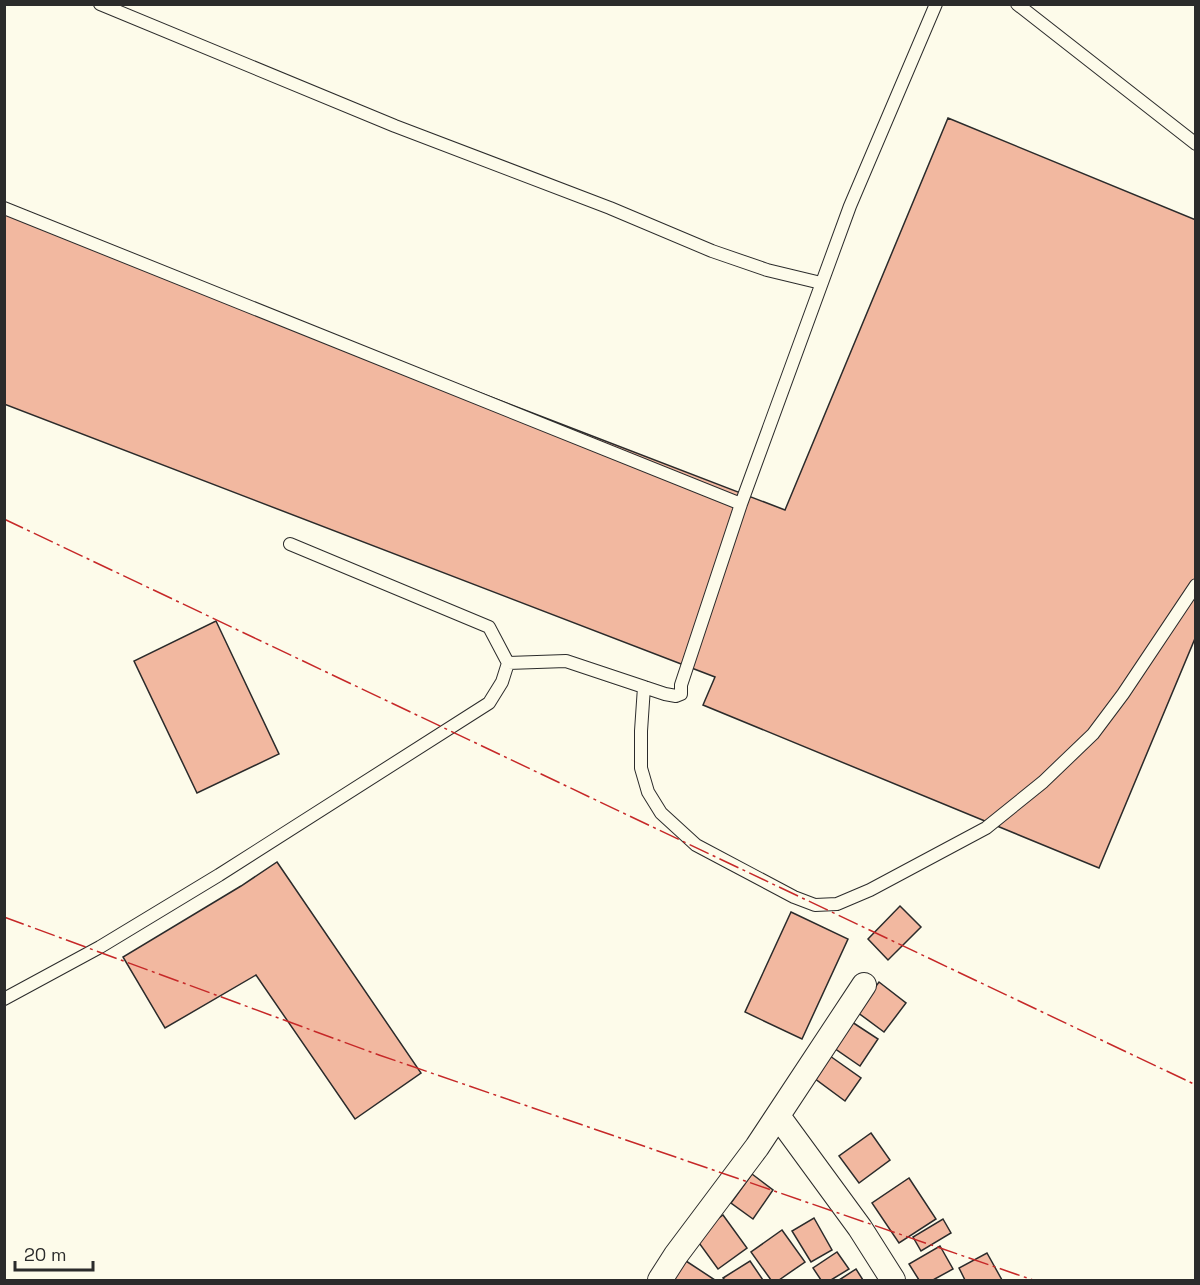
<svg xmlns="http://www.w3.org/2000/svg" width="1200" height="1285" viewBox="0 0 1200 1285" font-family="'Space Grotesk',sans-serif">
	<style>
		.building { fill: #f2b8a0; stroke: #2b2b2b; stroke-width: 1.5 }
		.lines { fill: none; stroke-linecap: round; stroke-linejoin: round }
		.service-casing { stroke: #2b2b2b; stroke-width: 14 }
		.minor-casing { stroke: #2b2b2b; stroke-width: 26 }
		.service { stroke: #fdfbea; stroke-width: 12 }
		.minor { stroke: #fdfbea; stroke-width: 24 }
		.power { stroke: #c62828; stroke-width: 1.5; stroke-dasharray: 21 4.5 3 4.5; stroke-linecap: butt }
	</style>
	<rect width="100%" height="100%" fill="#fdfbea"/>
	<path class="building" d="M948,118L1196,220V636L1099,868L703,705L715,677L4,404V210L785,510Z
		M216,621L279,754L197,793L134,661Z
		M277,862L421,1073L355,1119L256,975L165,1028L123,957L241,886Z
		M900,906L921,927L888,960L868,939Z
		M791,912L848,939L802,1039L745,1012Z
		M879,982L906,1003L884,1032L857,1012Z
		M852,1022L878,1039L860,1066L834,1048Z
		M830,1056L861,1078L845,1101L814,1078Z
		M871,1133L890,1160L859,1183L839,1156Z
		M752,1174L773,1190L753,1219L731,1203Z
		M909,1178L936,1219L899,1243L872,1203Z
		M723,1215L747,1248L718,1269L694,1236Z
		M814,1218L832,1250L811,1262L792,1231Z
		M943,1219L951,1233L921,1251L913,1237Z
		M782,1230L805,1262L779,1280H771L751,1252Z
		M940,1246L953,1269L933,1280H919L909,1264Z
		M837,1252L849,1269L831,1280H821L813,1268Z
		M987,1253L1002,1280H965L959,1268Z
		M686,1261L715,1280H673Z
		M750,1261L763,1280H725L723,1278Z
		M856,1269L863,1280H839Z"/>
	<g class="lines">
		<g class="service-casing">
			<path id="service" d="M100,4L395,126L610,208L712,251L767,270L821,283
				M1017,4L1196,144
				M4,208L741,504
				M290,544L489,627L508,663
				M644,687L641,731V768L648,792L661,813L696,845L794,897L815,905L837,904L870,890L986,828L1043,782L1093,734L1123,694L1196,585
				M4,999L100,947L219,875L489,703L502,682L508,663L566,661L665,694L676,696L681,694V685L741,504L850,206L936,4"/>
		</g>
		<g class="minor-casing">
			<path id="minor" d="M778,1116L860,1228L893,1280
				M660,1280L676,1255L757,1147L864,985"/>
		</g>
		<use href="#service" class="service"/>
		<use href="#minor" class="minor"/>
		<path class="power" d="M4,519L1196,1085
			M4,917L379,1055L1033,1280"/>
	</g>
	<rect width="1200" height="1285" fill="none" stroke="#2b2b2b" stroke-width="12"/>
	<path d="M15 1261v9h78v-9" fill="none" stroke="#2b2b2b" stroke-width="3"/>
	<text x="24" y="1261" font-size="18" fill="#2b2b2b" stroke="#fdfbea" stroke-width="4.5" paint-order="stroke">20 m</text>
</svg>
